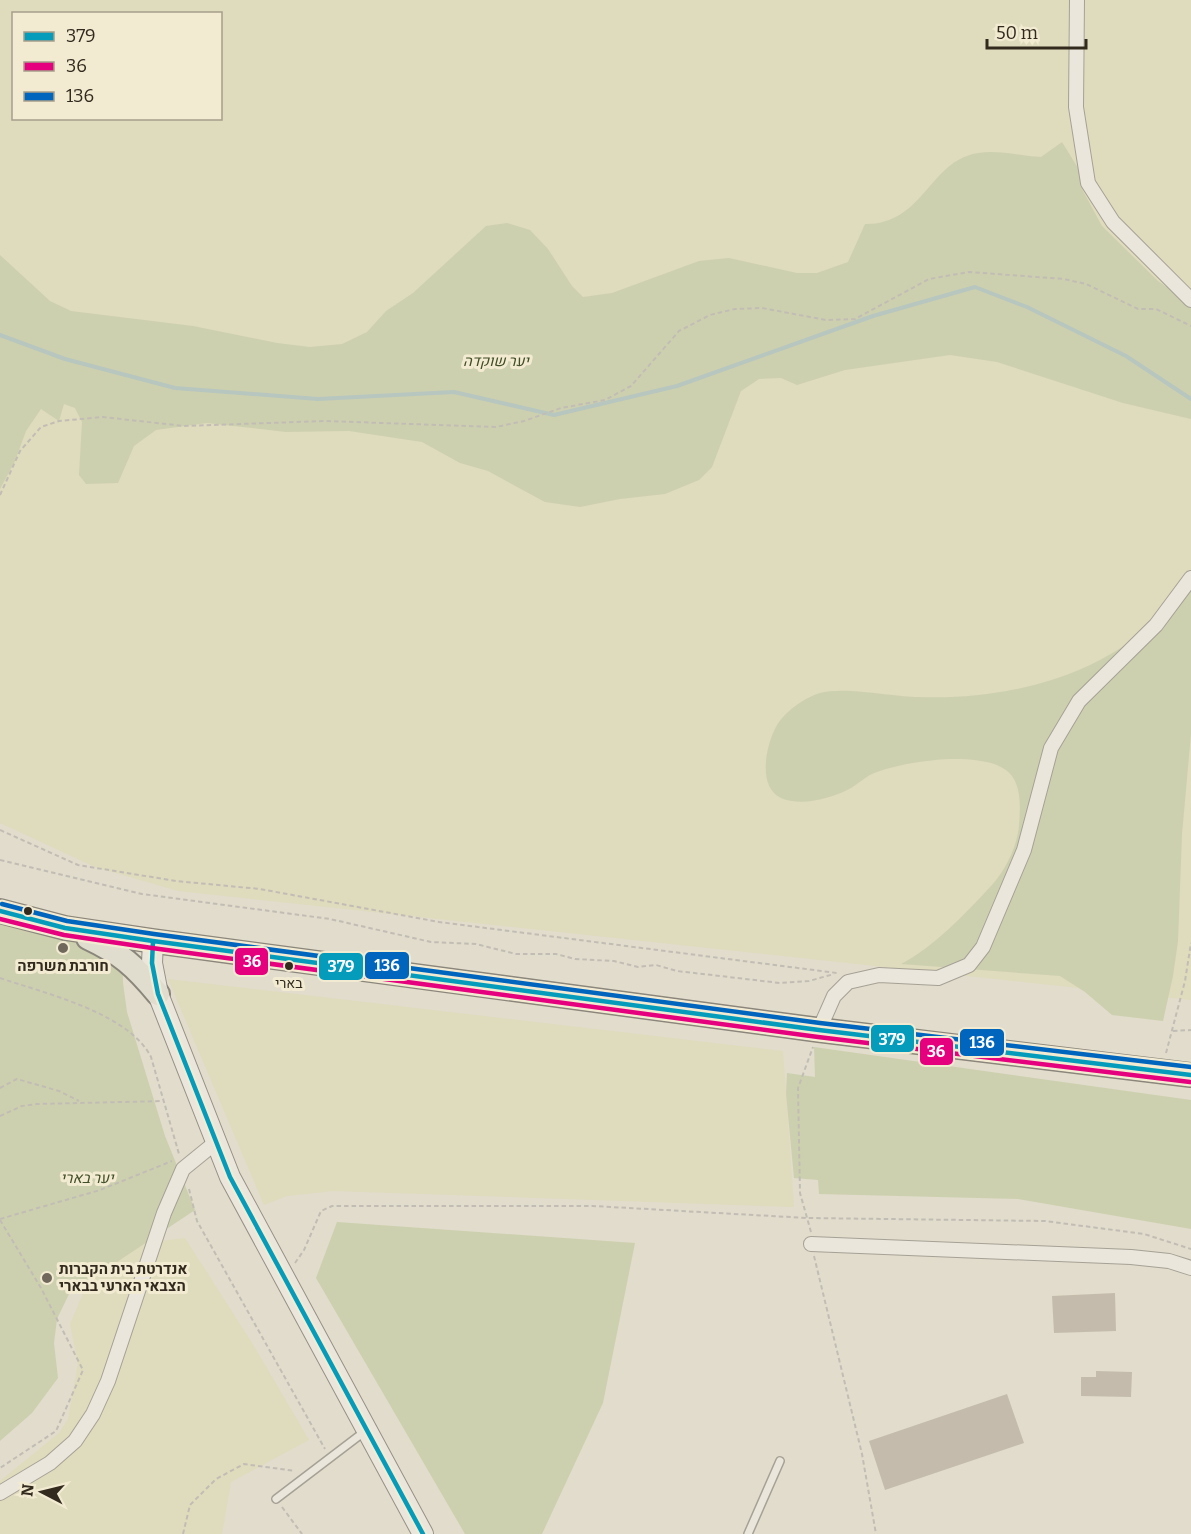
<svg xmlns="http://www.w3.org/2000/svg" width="1191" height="1534" viewBox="0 0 1191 1534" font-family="Bitter,Heebo,serif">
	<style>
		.farmland { fill: #dfdbbd; fill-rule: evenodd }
		.green { fill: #cdd0af }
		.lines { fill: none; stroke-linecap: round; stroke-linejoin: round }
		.stream { stroke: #b7c6be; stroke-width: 4 }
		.building { fill: #c4bbac }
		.service-casing { stroke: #a6a195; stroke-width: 10 }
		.minor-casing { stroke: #a6a195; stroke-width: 16 }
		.secondary-casing { stroke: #969085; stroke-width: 22 }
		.primary-casing { stroke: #8b867b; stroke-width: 26 }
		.path { stroke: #c2bdb4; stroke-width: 2; stroke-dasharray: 4.5 3; stroke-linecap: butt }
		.service { stroke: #eae6dc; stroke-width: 7 }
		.minor { stroke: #eae6dc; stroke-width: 14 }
		.secondary { stroke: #eae6dc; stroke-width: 20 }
		.primary { stroke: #e1ddce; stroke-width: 22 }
		.bus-1-casing { stroke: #f2ebd2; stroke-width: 9 }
		.bus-2-casing { stroke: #f2ebd2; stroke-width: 9 }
		.bus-3-casing { stroke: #f2ebd2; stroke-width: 9 }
		.bus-1 { stroke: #059cbc; stroke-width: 4.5 }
		.bus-2 { stroke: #e5007d; stroke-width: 4.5 }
		.bus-3 { stroke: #0065bd; stroke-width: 4.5 }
		.bus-dot { fill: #332a1e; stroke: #f2ebd2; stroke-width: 2 }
		.poi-dot { fill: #70685b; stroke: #f2ebd2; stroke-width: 2 }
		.labels { text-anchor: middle; stroke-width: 6; stroke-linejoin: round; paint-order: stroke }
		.bus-label { font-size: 14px; fill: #332a1e; stroke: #f2ebd2 }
		.park-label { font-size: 15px; font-style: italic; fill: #414e27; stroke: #f2ebd2 }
		.poi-label { font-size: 15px; font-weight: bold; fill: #332a1e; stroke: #f2ebd2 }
		.line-badge { stroke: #f2ebd2; stroke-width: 2 }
		.badge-label { font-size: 16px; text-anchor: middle; font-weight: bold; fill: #fff }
	</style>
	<rect width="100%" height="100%" fill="#e1dccb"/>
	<path class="farmland" d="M0,0H1191V1000L178,891L95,867L0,823ZM14,14H220V118H14Z
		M168,979L783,1051L794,1207L334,1191L287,1196L264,1205Z
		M185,1238L254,1346L309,1440L231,1482L222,1534H0V1481L59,1433L68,1419L78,1363L70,1324L102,1248Z"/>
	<path class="green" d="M1062,142L1078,168L1083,191L1102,226L1158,281L1191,304V419L1123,403L997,362L950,355L845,370L797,385L781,378L759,379L741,391L712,467L699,480L665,494L620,499L580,507L545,502L488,471L460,463L422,442L349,431L286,432L207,423L156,430L134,446L118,483L86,484L79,475L82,422L75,408L64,404L59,421L41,409L26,431L15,461L0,489V255L50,301L71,311L193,326L277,343L310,347L342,344L367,332L386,311L413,293L486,226L507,223L530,230L548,249L572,286L583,297L612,293L699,261L729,258L797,273H817L848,262L865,224C919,225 929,169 967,156C990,147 1017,156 1041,157Z
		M1191,571V734L1182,834L1178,941L1173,976L1163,1021L1112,1015L1085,992L1060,976L901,964C935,946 965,914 991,886C1005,871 1017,847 1019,826C1020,810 1022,790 1012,776C991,747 901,761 872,774C865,777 858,784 851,788C832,798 802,807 781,798C757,787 766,745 776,727C784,712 804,698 820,693C844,686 893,697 919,697C994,700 1084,682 1143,631C1163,614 1176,593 1191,571Z
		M0,901L122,927L123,983L127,1012L165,1136L195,1210L69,1294L57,1319L54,1343L58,1378L32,1413L0,1441Z
		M814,1047L1191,1100V1229L1018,1199L819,1194L818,1180L794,1178L786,1094L787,1073L815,1077Z
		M337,1222L635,1243L603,1403L542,1534H465L316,1278Z"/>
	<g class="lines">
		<path class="stream" d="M0,335L65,359L175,388L318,399L454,392L554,415L677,386L873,316L975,287L1027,307L1126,356L1191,399"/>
	</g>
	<path class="building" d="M1115,1293L1116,1331L1054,1333L1052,1296Z
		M1096,1371L1132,1372L1131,1397L1081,1396V1377H1096Z
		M1007,1394L1024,1443L885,1490L869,1441Z"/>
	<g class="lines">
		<g class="service-casing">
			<path id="service" d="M276,1499L364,1432
				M748,1534L780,1461"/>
		</g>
		<g class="minor-casing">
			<path id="minor" d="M1077,0L1076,107L1088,183L1113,222L1191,300
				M819,1030L834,996L848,982L879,975L938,978L969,965L983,947L1024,850L1051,748L1079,701L1156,625L1191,578
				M811,1244L1131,1257L1169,1261L1191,1268
				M0,1493L50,1463L75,1441L93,1414L108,1381L164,1213L183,1169L215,1143"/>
		</g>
		<g class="secondary-casing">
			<path id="secondary" d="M153,941L152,963L158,994L230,1177L423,1534"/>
		</g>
		<g class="primary-casing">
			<path id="primary" d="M0,911L65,928L153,941L819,1030L1191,1075
				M88,938C120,953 135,966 158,994"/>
		</g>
		<path class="path" d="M0,495L20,451L41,427L59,421L103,417L184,426L325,421L496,427L524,421L561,408L605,400L631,386L679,331L710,315L735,309L762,308L826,320L855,319L929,279L969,272L1064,279L1086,284L1138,309H1156L1191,326
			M0,830L78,865L176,881L260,889L439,922L837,973
			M0,860L142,894L330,919L431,942L476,944L516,954H556L575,959L614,961L638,967L656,965L677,971L780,983L809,981L834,974
			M0,978C44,993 129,1013 151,1057L179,1154
			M1173,1031L1191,1030
			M1166,1053L1185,981L1191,943
			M0,1088L17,1079L59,1091L79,1101
			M0,1116L22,1106L37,1104L164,1101
			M189,1189L197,1221L325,1449
			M0,1219L100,1190L172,1161
			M0,1220L41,1288L83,1370L56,1431L0,1468
			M811,1232L800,1193L798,1088L813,1047
			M814,1256L862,1454L876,1534
			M295,1263L304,1250L321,1211L332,1206H593L807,1218L1045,1221L1144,1234L1191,1249
			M282,1507L302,1534
			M183,1534L190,1505L216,1479L244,1464L295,1471"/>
		<use href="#service" class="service"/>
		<use href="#minor" class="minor"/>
		<use href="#secondary" class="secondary"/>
		<use href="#primary" class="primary"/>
		<g class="bus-1-casing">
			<path id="bus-1" d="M0,911L65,928L153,941L819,1030L1191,1075
				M153,941L152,963L158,994L230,1177L423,1534"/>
		</g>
		<g class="bus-2-casing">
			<path id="bus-2" d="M0,919L64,935L152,948L818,1037L1190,1082"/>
		</g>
		<g class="bus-3-casing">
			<path id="bus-3" d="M2,904L67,921L154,934L820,1023L1191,1067"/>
		</g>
		<use href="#bus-1" class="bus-1"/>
		<use href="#bus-2" class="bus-2"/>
		<use href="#bus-3" class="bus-3"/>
	</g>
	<g class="bus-dot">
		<circle cx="28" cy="911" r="5"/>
		<circle cx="289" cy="966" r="5"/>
	</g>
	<g class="poi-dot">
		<circle cx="63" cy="948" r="6"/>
		<circle cx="47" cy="1278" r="6"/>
	</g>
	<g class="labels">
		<g class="bus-label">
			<text x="289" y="988">בארי</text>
		</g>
		<g class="park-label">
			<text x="496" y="366">יער שוקדה</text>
			<text x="87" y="1183">יער בארי</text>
		</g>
		<g class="poi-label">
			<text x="63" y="971">חורבת משרפה</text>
			<text x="59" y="1274" text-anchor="start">אנדרטת בית הקברות<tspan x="59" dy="17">הצבאי הארעי בבארי</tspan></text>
		</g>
	</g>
	<g class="line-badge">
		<rect x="234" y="947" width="35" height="29" rx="6" fill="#e5007d"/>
		<rect x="364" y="951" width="46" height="29" rx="6" fill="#0065bd"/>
		<rect x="318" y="952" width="46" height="29" rx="6" fill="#059cbc"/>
		<rect x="870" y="1024" width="45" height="29" rx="6" fill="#059cbc"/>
		<rect x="959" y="1028" width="46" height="29" rx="6" fill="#0065bd"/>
		<rect x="919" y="1037" width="35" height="29" rx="6" fill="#e5007d"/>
	</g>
	<g class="badge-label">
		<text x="252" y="967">36</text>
		<text x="387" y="971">136</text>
		<text x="341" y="972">379</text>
		<text x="892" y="1045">379</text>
		<text x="982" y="1048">136</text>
		<text x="936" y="1057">36</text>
	</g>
	<rect x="12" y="12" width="210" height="108" fill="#f2ebd2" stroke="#a69e8a" stroke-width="1.5"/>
	<rect x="24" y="32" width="30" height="9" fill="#059cbc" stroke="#a69e8a" stroke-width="1.5"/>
	<text x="66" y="42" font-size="18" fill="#332a1e">379</text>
	<rect x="24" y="62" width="30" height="9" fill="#e5007d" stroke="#a69e8a" stroke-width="1.5"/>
	<text x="66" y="72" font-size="18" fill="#332a1e">36</text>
	<rect x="24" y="92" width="30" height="9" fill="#0065bd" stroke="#a69e8a" stroke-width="1.5"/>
	<text x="66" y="102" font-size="18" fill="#332a1e">136</text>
	<g transform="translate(42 1492) rotate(277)" stroke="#f2ebd2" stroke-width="4.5" paint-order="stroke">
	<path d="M0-4.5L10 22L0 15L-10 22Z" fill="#332a1e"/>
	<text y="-9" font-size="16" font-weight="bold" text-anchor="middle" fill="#332a1e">N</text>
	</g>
	<path d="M987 39v9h99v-9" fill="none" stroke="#332a1e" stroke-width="3"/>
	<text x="996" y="39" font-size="18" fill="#332a1e" stroke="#f2ebd2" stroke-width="4.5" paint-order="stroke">50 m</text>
</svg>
